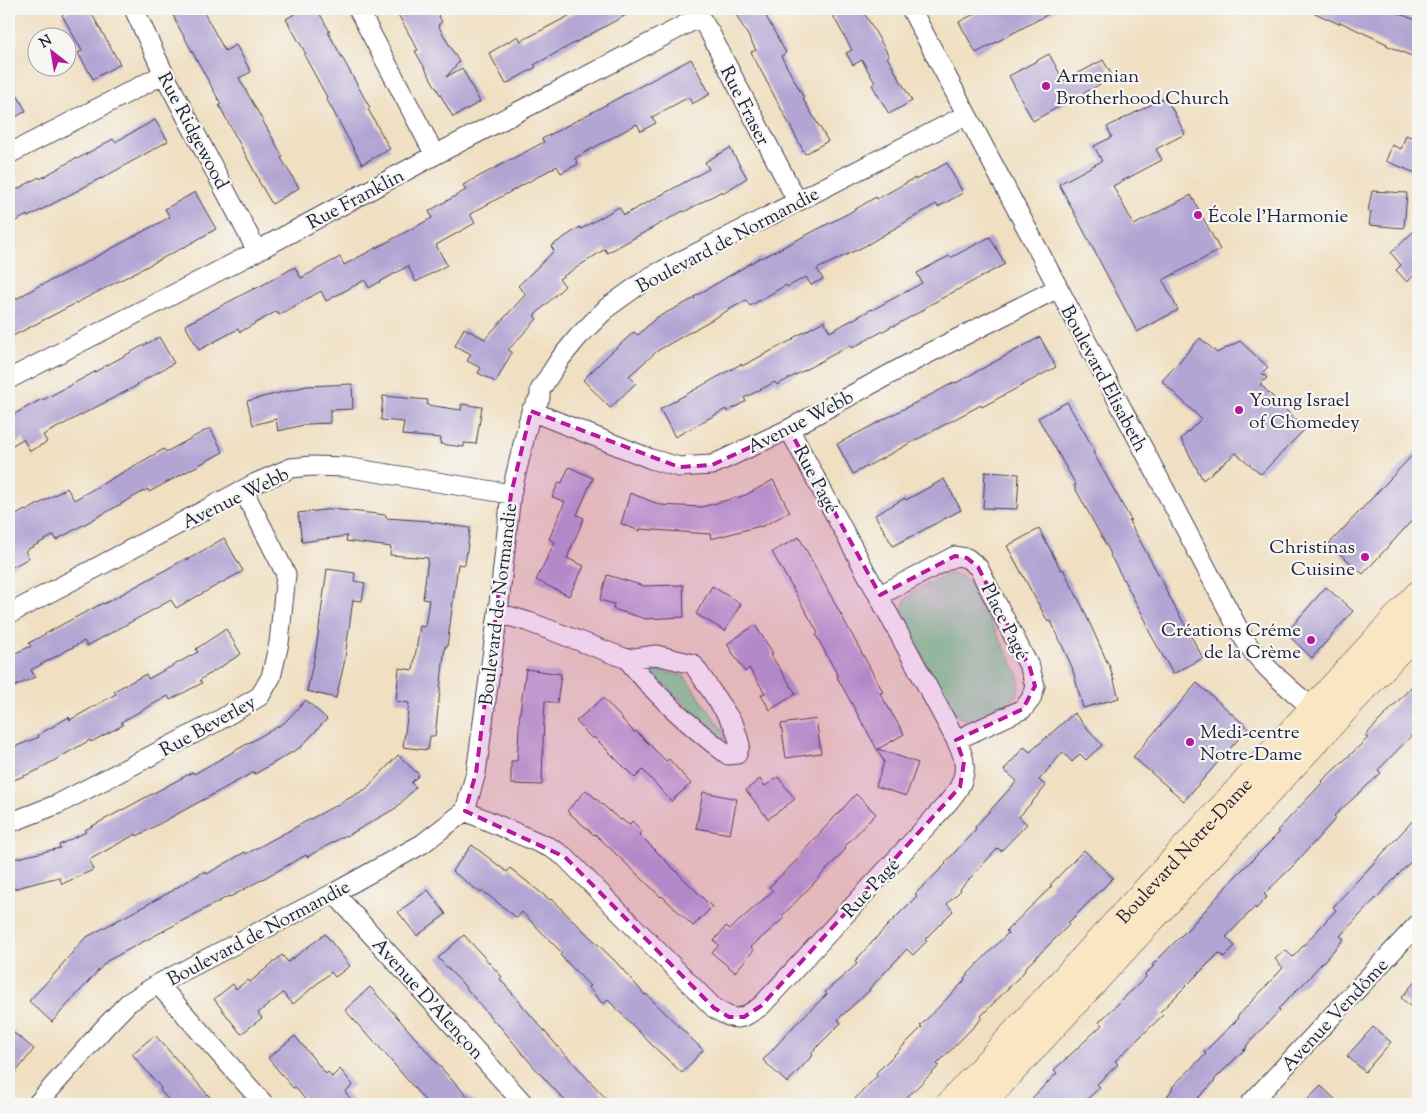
<svg xmlns="http://www.w3.org/2000/svg" width="1427" height="1113" viewBox="0 0 1427 1113" font-family="'Sorts Mill Goudy',serif">
	<style>
		.green { fill: #8dde9e; stroke: #58806c }
		.building { fill: #b2a4d3 }
		.lines { fill: none; stroke-linecap: round; stroke-linejoin: round }
		.street-casing { stroke: #413e4f; stroke-width: 21 }
		.secondary-casing { stroke: #413e4f; stroke-width: 29 }
		.street { stroke: #fff; stroke-width: 19 }
		.secondary { stroke: #fbe6c4; stroke-width: 28 }
		.marked { fill: #b5179e; fill-opacity: 0.2; stroke: #b5179e; stroke-width: 4; stroke-dasharray: 10 6; stroke-linejoin: round }
		.poi-dot { fill: #b5179e; stroke: #f6f6f2; stroke-width: 2 }
		.labels { text-anchor: middle; stroke-width: 4.5; stroke-linejoin: round; paint-order: stroke }
		.poi-label { font-size: 19px; fill: #22223b; stroke: #f6f6f2; text-anchor: start }
		.street-label { font-size: 19px; fill: #22223b; stroke: #f6f6f2 }
	</style>
	<rect width="100%" height="100%" fill="#f6f6f2"/>
	<filter id="ink" filterUnits="userSpaceOnUse"><feTurbulence type="fractalNoise" baseFrequency=".02" numOctaves="2"/><feDisplacementMap in="SourceGraphic" scale="10" xChannelSelector="R" yChannelSelector="G"/><feConvolveMatrix kernelMatrix="1 2 1 2 8 2 1 2 1" color-interpolation-filters="sRGB"/></filter>
	<filter id="wash" filterUnits="userSpaceOnUse"><feTurbulence type="fractalNoise" baseFrequency=".0096" numOctaves="4" result="noise"/><feDisplacementMap in="SourceGraphic" scale="20" xChannelSelector="R" yChannelSelector="G"/><feGaussianBlur stdDeviation="1.12" result="paint"/><feColorMatrix in="noise" values="0 0 0 0 0 0 0 0 0 0 0 0 0 0 0 0 0 1.4 0 .05"/><feComposite in="paint" operator="in"/></filter>
	<g filter="url(#wash)">
		<rect width="100%" height="100%" fill="#f0dfc1"/>
		<path class="green" d="M950,574C958,575 964,577 970,583L1018,674C1020,681 1020,689 1016,696C1009,707 977,722 964,719C957,717 954,712 949,707L904,620C898,599 912,592 928,584C935,580 942,576 950,574Z
			M657,671L684,676L726,735V738L722,739L654,675V672Z"/>
		<g id="blocks">
			<path class="building" d="M73,9H89L120,64L93,79L78,53L82,51L62,15Z
				M171,9H202L225,51L236,45L251,72L239,78L283,157L281,158L299,188L272,204L258,180H259L219,105L221,104L176,22Z
				M303,9H317L330,32H328L370,108L368,109L390,149L362,164L326,98L327,97L304,55L306,54L286,19Z
				M395,9H435L442,22L438,25L459,62L446,77L462,68L480,102L453,117L415,51L418,50Z
				M582,9H637L534,65L536,67L506,84L489,53L518,36L521,41Z
				M733,9H762L786,53L781,56L804,98L803,99L828,141L805,154L751,52L756,50Z
				M841,9H862L889,56L887,57L912,101L889,114L872,85L875,83L862,60L853,65L846,53L852,50L832,14Z
				M984,9H1058L976,53L959,22Z
				M1306,9H1388L1418,21V47L1414,57L1386,45L1387,44L1340,22L1339,24Z
				M1049,54L1064,81L1103,60L1113,77L1033,121L1009,76Z
				M691,59L710,94L692,104L689,97L652,117L656,123L641,131L637,124L575,158L578,164L561,173L557,166L470,214L475,223L436,245L447,265L416,282L408,266L369,288L365,280L326,301L321,291L279,315L277,311L240,332L238,329L199,350L185,325L255,288V289L295,267L301,278L340,257L344,265L432,218L429,211L466,190L463,185L544,142L542,139Z
				M9,80L26,111L9,121Z
				M1166,97L1185,134L1156,149L1162,160L1113,186L1134,225L1191,195L1220,250L1163,280L1178,310L1137,332L1059,184L1102,161L1094,146L1112,137L1107,127Z
				M155,120L168,141L101,179V178L28,217L27,215L9,225V194L39,177L40,179L76,158L77,159L113,139L115,142Z
				M1406,135L1418,140V174L1386,161L1392,145L1401,149Z
				M730,148L747,178L723,193L722,191L684,212L683,211L607,253L605,249L559,279L565,286L534,316L537,319L508,350L512,352L496,382L478,373L481,368L467,361L471,354L455,346L464,328L485,339L526,294L518,286L554,251L551,246L580,227L581,229L619,207L624,215L663,194L709,169L705,162Z
				M947,163L963,193L938,207L936,204L865,246L817,269L823,279L811,285L806,277L787,287L786,285L750,306L746,300L657,351L629,376L636,383L610,408L583,380L608,355L634,332L638,335L656,318L695,298L694,297L761,257L762,258L849,213L876,197L877,199L915,178V180Z
				M1372,191L1407,193L1404,228L1369,225L1371,212L1368,211Z
				M195,192L216,229L186,246L9,338V303L42,284V285L81,265L170,217L165,209Z
				M1418,227V272L1407,282L1396,270L1401,265L1391,253Z
				M990,237L1005,264L924,308L925,309L894,326V325L852,348L851,345L777,385L775,382L744,398L746,401L727,412L726,409L675,437L660,409L741,364L742,366L794,339L793,338L824,321L830,332L872,309V310L922,283L917,273L949,256L950,258Z
				M159,337L174,363L137,384L138,385L43,435L47,442L30,451L23,439L9,447V417L42,399L43,400Z
				M1040,337L1056,367L982,407L981,405L853,474L837,444L955,382L956,383Z
				M1200,338L1217,353L1240,341L1268,367L1262,373L1267,378L1260,384L1305,429L1261,474L1236,453L1203,480L1181,439L1201,419L1162,381Z
				M352,384L353,409L330,410V423L308,424L278,431L276,419L253,425L247,401L307,386Z
				M383,396L428,400L427,405L461,410L462,404L482,407L476,444L464,443V447L440,444L441,438L402,435L404,422L381,420Z
				M1067,402L1095,451L1093,452L1131,520L1129,521L1166,588L1165,589L1203,658L1173,674L1145,624L1147,623L1110,555L1111,554L1074,486L1076,485L1038,418Z
				M210,428L223,452L149,492L148,489L56,540L54,535L25,551L29,558L9,569V519L25,510L26,511L67,488L74,500L164,449L166,452Z
				M1418,449V514L1363,574L1329,544Z
				M569,467L593,478L577,515L584,518L567,558L584,566L569,596L536,580L555,542L549,539L565,502L552,497L559,482L562,483Z
				M985,472L1019,474L1017,509L983,508Z
				M944,479L961,510L893,546L875,515L905,498L906,500Z
				M773,480L790,512L761,527L760,526L711,539L710,534L640,529V531L621,524L630,493L661,505L702,507L746,495Z
				M333,509L386,515V518L430,521V522L470,528L465,565L458,564L447,647L445,646L435,736H430L428,750L403,747L409,703L396,701L399,668L413,670L420,626L425,627L429,600L423,599L428,558L390,555L391,547L346,541L347,536L302,542L298,513Z
				M1039,529L1061,570L1063,569L1082,606L1108,664H1109L1119,698L1083,708L1072,667L1051,621L1048,622L1007,546Z
				M799,537L883,692L880,693L904,734L878,749L918,763L906,796L876,786L884,762L837,677L838,676L816,635L818,633L772,552Z
				M224,538L243,571L176,608L171,600L87,646L84,641L31,670L35,677L9,689V656L31,646L29,643L63,624L103,603L104,604L187,558V560Z
				M327,569L355,573L354,581L365,583L362,601L353,600L344,664L336,698L307,691L316,649Z
				M607,575L644,586L683,585L684,617L646,619L613,609L614,604L600,600Z
				M712,586L741,604L725,631L696,614Z
				M1326,587L1353,611L1312,658L1286,633Z
				M755,625L773,653L771,655L796,694L770,710L761,695L765,693L749,668L745,672L727,644Z
				M226,629L241,654L200,680L202,683L170,700L168,696L121,722L123,725L91,742L90,740L41,768V769L9,782V749L39,737L38,735L69,717L70,720L116,694L114,691L146,674L148,679L198,652L196,649Z
				M526,669L561,674L557,703L545,701L543,742L542,785L511,784V761H517L520,712Z
				M1418,680V729L1378,770L1381,773L1334,816L1336,818L1292,867L1264,894L1267,897L1256,909L1255,907L1226,937L1235,946L1224,957L1219,953L1160,1012L1163,1015L1115,1061L1118,1064L1097,1084L1100,1087L1082,1104H1026L1057,1073L1054,1070L1102,1025L1099,1022L1146,977L1145,975L1154,966L1152,965L1191,926L1234,878L1279,833L1277,831L1323,782L1322,781L1368,738L1365,736Z
				M1197,683L1248,728L1184,801L1133,757Z
				M603,698L634,732L636,731L666,761L669,759L691,784L671,801L643,770L635,778L594,737L592,739L576,721Z
				M306,700L327,719L301,747L255,774L254,772L137,836L136,834L89,860L93,870L62,884L59,877L9,890V860L60,848L59,845L86,832L85,830L193,772L194,774L284,723Z
				M1074,713L1102,745L1086,760L1080,754L1072,762L1063,752L1039,780L1046,786L1019,817L1027,824L1001,851L998,848L960,889L961,890L947,904L953,911L925,939L927,941L913,955L907,949L869,989L870,990L838,1019L841,1023L811,1053L813,1055L787,1083L763,1060L794,1026L827,994L825,992L857,964L855,961L886,927L917,896L915,894L946,864L945,863L976,829L975,827L1017,781L1004,770L1024,747L1030,752Z
				M816,719L821,753L786,758L781,724Z
				M398,755L419,775L411,783L416,787L396,808L347,836L346,835L307,857L306,855L230,897L229,896L107,961L52,1022L29,1001L60,968H59L85,938L174,890V889L205,871L207,874L245,852L246,854L366,789Z
				M778,777L795,799L768,819L746,790L760,779L765,786Z
				M586,790L620,820L621,819L629,825L632,821L642,831L639,834L712,907L693,926L662,896L661,897L595,834L594,835L567,811Z
				M703,792L737,799L730,834L696,828Z
				M856,794L876,814L844,847L846,849L815,882L782,916L784,918L751,947L754,950L735,972L712,953L719,945L714,941L726,926L730,929L773,891L769,887L801,856L800,855Z
				M1418,815V854L1340,936L1344,939L1311,975V976L1278,1009L1280,1010L1246,1046L1247,1047L1214,1080L1215,1081L1192,1104H1162L1173,1088L1172,1087L1206,1054L1204,1052L1238,1019L1237,1017L1283,968L1275,959L1285,950L1293,957L1336,910L1333,907Z
				M472,845L507,872L510,868L550,900L551,899L616,962L645,995L646,994L703,1050L682,1073L651,1044L608,1000L603,1004L588,987L590,986L560,955L562,953L522,912L517,918L483,891L481,893L452,871Z
				M1084,850L1113,878L1068,923L1069,925L1024,969L1025,971L980,1017L982,1018L937,1064L939,1066L900,1104H850L878,1075L876,1073L922,1027L920,1026L965,980L964,978L1008,933L1006,931L1052,886L1050,885Z
				M428,890L446,914L417,936L398,912Z
				M325,934L350,966L335,977L331,972L293,1004L283,993L258,1013L262,1018L241,1034L214,999L233,984L236,989L248,980L250,982L282,955L288,962Z
				M464,935L502,977L500,979L564,1054V1053L611,1104H568L533,1066L498,1024L497,1025L462,983L438,958Z
				M1418,978V1013L1401,998Z
				M370,987L398,1018L451,1079L475,1104H428L368,1034L367,1035L345,1010Z
				M1373,1027L1391,1042L1365,1072L1347,1056Z
				M9,1029L34,1049L9,1081Z
				M155,1035L184,1068L216,1104H172L160,1090L161,1088L132,1054Z
				M295,1036L326,1074L328,1072L332,1077L340,1069L353,1085L345,1092L355,1104H309L295,1087L293,1088L268,1058Z
				M1321,1086L1340,1104H1303Z"/>
		</g>
	</g>
	<g filter="url(#ink)">
		<use href="#blocks" fill-opacity="0" stroke="#413e4f" stroke-width="1"/>
		<g class="lines">
			<g class="street-casing">
				<path id="street" d="M134,9L164,74L257,251
					M358,9L435,155
					M695,9L710,33L797,201
					M911,9L1241,634C1260,667 1294,691 1322,717
					M9,154L164,74
					M9,379L242,259L435,155L700,17
					M531,411L651,459L679,467L712,465L789,429L925,355L1058,288
					M880,595L955,556L967,558L978,567L1030,668L1035,686L1031,699L1023,709L956,740
					M498,613L529,622L627,659L656,655L693,664L734,725L740,745L737,754L728,755C691,727 656,696 627,659
					M9,614L256,483L291,468L311,466L345,467L511,494
					M465,811L551,848L565,857L714,1008C737,1023 740,1020 761,1006L934,818C948,802 967,786 964,763C964,755 959,747 956,740L789,429
					M9,823L58,804L216,722L260,696L271,677L279,643L286,574L243,490
					M334,893L524,1104
					M158,984L264,1104
					M37,1104L105,1027L128,1003L158,984L334,893L422,844L465,811L476,773L498,613L511,494L531,411L540,398V390L560,359L578,337L608,307L650,277L966,115
					M1250,1104L1418,924"/>
			</g>
			<g class="secondary-casing">
				<g id="secondary">
					<path id="s1" d="M950,1104L1418,595"/>
					<path d="M981,1104L1418,629"/>
				</g>
			</g>
			<use href="#street" class="street"/>
			<use href="#secondary" class="secondary"/>
		</g>
	</g>
	<path class="marked" d="M531,411L679,467L712,465L789,429L880,595L955,556L967,558L978,567L1030,668L1035,686L1023,709L956,740L964,762L960,787L761,1006L744,1017H729L714,1008L565,857L465,811L476,773L511,494Z"/>
	<g class="poi-dot">
		<circle cx="1046" cy="86" r="5"/>
		<circle cx="1198" cy="215" r="5"/>
		<circle cx="1239" cy="410" r="5"/>
		<circle cx="1365" cy="557" r="5"/>
		<circle cx="1311" cy="640" r="5"/>
		<circle cx="1190" cy="742" r="5"/>
	</g>
	<g class="labels">
		<g class="poi-label">
			<text x="1056" y="82">Armenian<tspan x="1056" dy="22">Brotherhood Church</tspan></text>
			<text x="1208" y="222">École l'Harmonie</text>
			<text x="1249" y="406">Young Israel<tspan x="1249" dy="22">of Chomedey</tspan></text>
			<text x="1355" y="553" text-anchor="end">Christinas<tspan x="1355" dy="22">Cuisine</tspan></text>
			<text x="1301" y="636" text-anchor="end">Créations Créme<tspan x="1301" dy="22">de la Crème</tspan></text>
			<text x="1200" y="738">Medi-centre<tspan x="1200" dy="22">Notre-Dame</tspan></text>
		</g>
		<g class="street-label">
			<text transform="translate(746 105) rotate(63)" y="7">Rue Fraser</text>
			<text transform="translate(194 130) rotate(62)" y="7">Rue Ridgewood</text>
			<text transform="translate(355 198) rotate(-28)" y="7">Rue Franklin</text>
			<text transform="translate(727 239) rotate(-28)" y="7">Boulevard de Normandie</text>
			<text transform="translate(1105 378) rotate(62)" y="7">Boulevard Elisabeth</text>
			<text transform="translate(800 421) rotate(-27)" y="7">Avenue Webb</text>
			<text transform="translate(817 479) rotate(62)" y="7">Rue Pagé</text>
			<text transform="translate(235 497) rotate(-26)" y="7">Avenue Webb</text>
			<text transform="translate(497 604) rotate(-83)" y="7">Boulevard de Normandie</text>
			<text transform="translate(1006 621) rotate(63)" y="7">Place Pagé</text>
			<text transform="translate(207 725) rotate(-29)" y="7">Rue Beverley</text>
			<text dy="7" stroke="none"><textPath href="#s1" startOffset="345">Boulevard Notre-Dame</textPath></text>
			<text transform="translate(870 887) rotate(-47)" y="7">Rue Pagé</text>
			<text transform="translate(258 932) rotate(-28)" y="7">Boulevard de Normandie</text>
			<text transform="translate(429 998) rotate(48)" y="7">Avenue D'Alençon</text>
			<text transform="translate(1334 1014) rotate(-47)" y="7">Avenue Vendôme</text>
		</g>
	</g>
	<rect width="1427" height="1113" fill="none" stroke="#f6f6f2" stroke-width="30"/>
	<g transform="translate(52 52) rotate(329)"><circle r="24" fill="#f6f6f2" stroke="#a1a1a9"/>
	<path d="M0-4L9 19L0 12L-9 19Z" fill="#b5179e"/>
	<text y="-8" font-size="14" font-weight="bold" text-anchor="middle" fill="#22223b">N</text>
	</g>
</svg>
